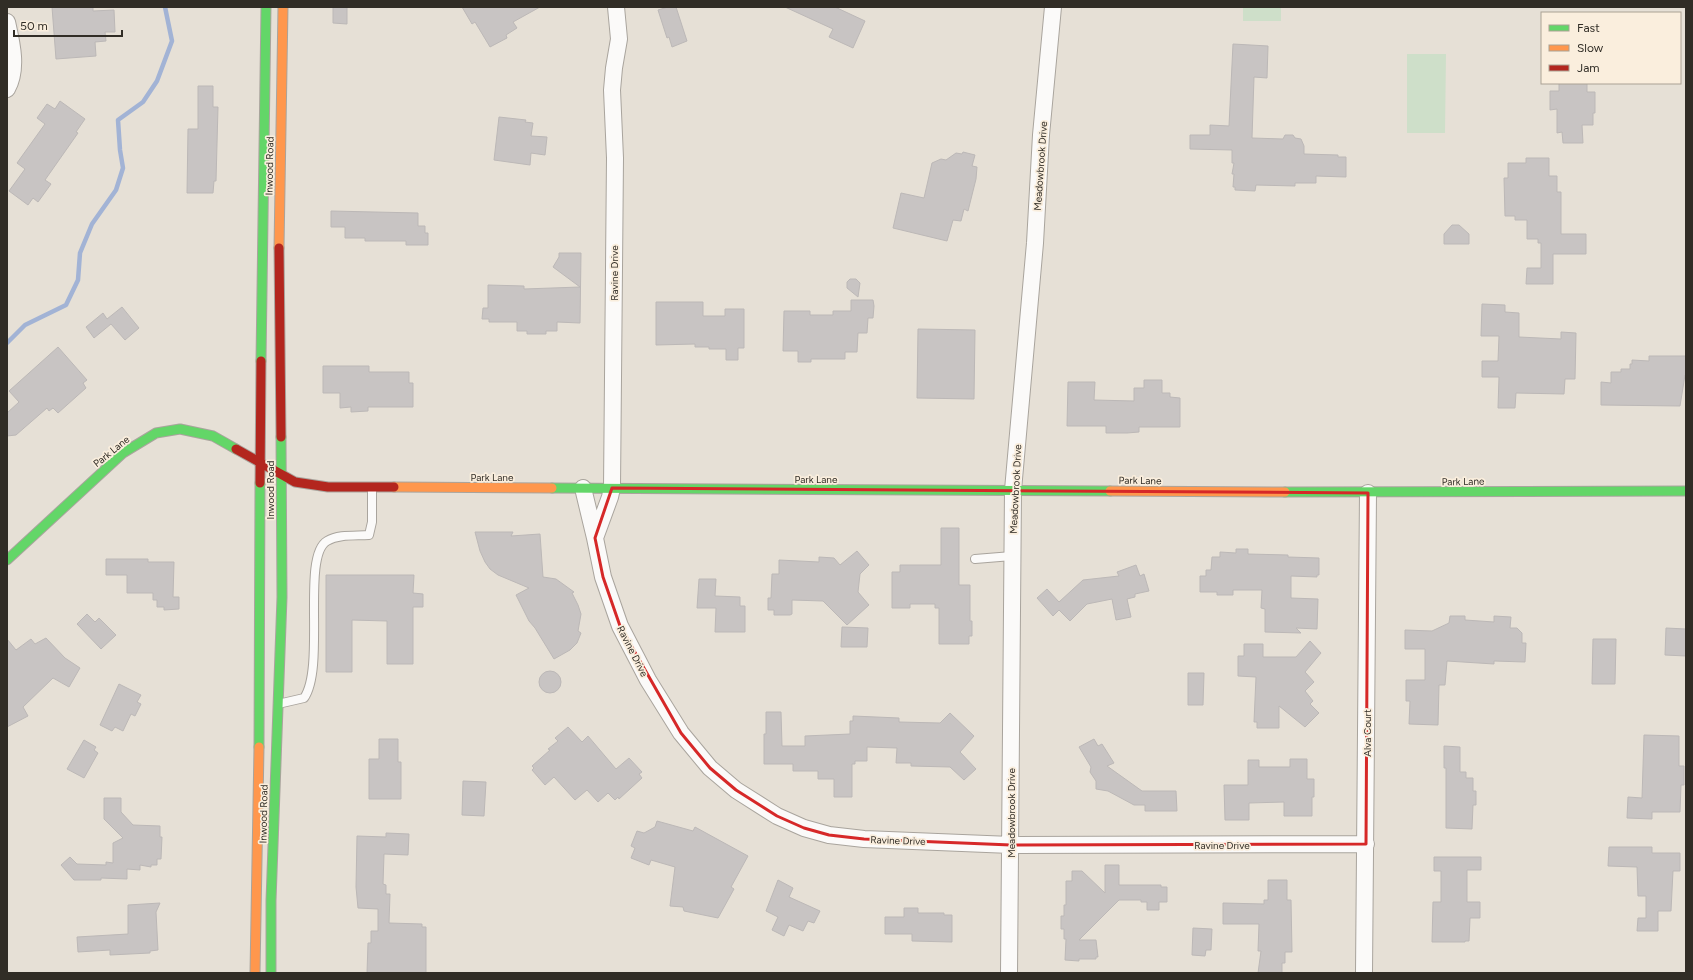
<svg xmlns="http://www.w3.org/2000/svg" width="1693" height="980" viewBox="0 0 1693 980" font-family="Figtree,sans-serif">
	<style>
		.green { fill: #cedfc9 }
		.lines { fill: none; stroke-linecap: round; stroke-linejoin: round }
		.stream { stroke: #a2b3d5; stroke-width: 4.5 }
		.building { fill: #c8c4c3; stroke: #bcb8b7 }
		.lane-casing { stroke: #a9a49d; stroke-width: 10 }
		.street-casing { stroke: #a9a49d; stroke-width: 18 }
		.fast-casing { stroke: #a9a49d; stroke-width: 11 }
		.slow-casing { stroke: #a9a49d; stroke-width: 11 }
		.jam-casing { stroke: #a9a49d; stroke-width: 11 }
		.lane { stroke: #fbfaf9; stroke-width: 8 }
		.street { stroke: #fbfaf9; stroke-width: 16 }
		.fast { stroke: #63d668; stroke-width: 9 }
		.slow { stroke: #ff974d; stroke-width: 9 }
		.jam { stroke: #b3261e; stroke-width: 9 }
		.marked { fill: none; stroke: #d62828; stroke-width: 3; stroke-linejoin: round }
		.labels { text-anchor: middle; stroke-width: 3.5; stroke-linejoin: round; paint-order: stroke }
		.street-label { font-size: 10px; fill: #312d26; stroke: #faeedd }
	</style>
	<rect width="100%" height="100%" fill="#e6e0d6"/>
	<path class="green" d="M1243,7H1281V21H1243Z
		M1407,54H1446L1445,133H1407Z"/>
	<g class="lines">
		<path class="stream" d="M7,343L25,325L66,305L78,280L80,253L92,224L116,190L123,168L120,150L118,120L143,102L157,81L172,41L165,7"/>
	</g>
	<path class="building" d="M52,7H93V11L114,10L115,32H105L106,41L95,42L96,56L56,59Z
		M333,7H347V24L333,23Z
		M462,7H540L513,22L517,28L506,35L507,38L490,47L475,22L472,24Z
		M668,7H676L687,41L672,47L669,37L667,38L658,10Z
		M785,7H835L865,21L853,48L829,37L833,29Z
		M1233,44L1268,46L1267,78L1254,77L1252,138L1283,139L1285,135H1293L1295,138L1301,139L1304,146V154L1338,155V157H1346V177L1316,176V183H1295V186L1256,185L1255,191L1235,190V187H1233L1234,174H1232L1234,163H1232V150L1190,149V135H1210V125L1229,126Z
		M1559,83H1587V92H1595V113H1593V125H1582L1583,143H1563L1562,132L1557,133V109L1550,110V91H1559Z
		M198,86H213V107H218L216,181H214L213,193H187L188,129H198Z
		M60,101L85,119L76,132L78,133L45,180L51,184L38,202L33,198L28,205L9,191L25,169L17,163L45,124L37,118L47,104L55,109Z
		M499,117L526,120L525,122L533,123L531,136L547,137L545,155L531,153L530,165L494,160Z
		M963,152L975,155L972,166L977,167L976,179L968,211L964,209L961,221L953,220L947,241L893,228L901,193L924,198L932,163L941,159L946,160L956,153L962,154Z
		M1526,158H1549V176H1557V192H1561V234H1586V254H1553V284H1526L1527,268H1541V243H1538V239H1527V220H1515V216H1505L1504,178H1508V163H1526Z
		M331,211L418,213V226H425V233H428V245H406V241H365V238H345V227H331Z
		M1452,225H1459L1469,234V244H1444V234Z
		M559,253H581L580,323L557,322V331H546V334H527V331H517V322H489V319H482L483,308H488V285L524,286V289L580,287L553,267L559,257Z
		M850,279H856L860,283L858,297L847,288V282Z
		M851,300H873L874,306L873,318H868L867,333H858L857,352H845V359H811V362H798V351H783L784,311H810V315H833V311H851Z
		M656,302H703V316H725V309H744V348H738V360H726V349H709V347H695V344L656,345Z
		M1482,304L1505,305V312L1519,313V337L1561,339V332L1576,333L1575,379H1565L1564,394L1516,393L1515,408H1498L1499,377H1482V361H1498L1499,336H1481Z
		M122,307L139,328L125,340L111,324L94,338L86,327L103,313L107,319Z
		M918,329L975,330L974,399L917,398Z
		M58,347L87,380L83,383L86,388L58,413L53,408L49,411L47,408L16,435L7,436V413L19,402L9,391Z
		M1649,356H1686V375H1685L1680,406L1601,405V382L1611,383V372H1621V369H1630V364H1632V360L1649,361Z
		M323,366H369V372H409V383H413V407H368V411L351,412V407L340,408V393H323Z
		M1144,380H1162V393H1170V397L1180,398V427H1139V432L1127,433H1106V426H1067L1068,382H1095L1094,400L1134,401V388H1144Z
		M941,528H959V585H970V621H972V636H969V644H939V608H935V604H910V608H892V572H900V565H941Z
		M475,532H513L511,536L540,534L543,577L556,579L574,592L572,593L578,605L581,614L578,631L581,633L577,643L570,650L554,659L535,628L529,621L516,595L529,588L498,575L490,569L485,562L480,551Z
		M1236,549H1248V554L1288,555V557L1319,558V575H1317V577L1291,576V598L1318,599L1317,629L1296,628L1301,633L1265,632V609L1261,608L1262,590H1233V595H1217V592H1200V576H1206V570H1211L1212,557H1220V552L1236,553Z
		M857,551L869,565L860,574L858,592L869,605L847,625L823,601L792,600V614L790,615H774V610H768V598H771L772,574H779V560L819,562V557L834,558L840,565Z
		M106,559H148V562H174L173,597H179V609L164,610V607H157V600H153V593H127V575H106Z
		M1136,565L1140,576L1144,574L1149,591L1135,594V597L1127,599L1131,617L1116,620L1112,599L1087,604L1070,621L1059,610L1053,616L1037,598L1047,589L1059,602L1083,580L1119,576L1117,572Z
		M326,575H414L413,593L423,594V607H413V664H387V621L352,620V672H326Z
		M699,579H716L715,596L740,597V606H745V632H715L716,608H697Z
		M87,614L95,622L99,618L116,635L101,649L77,624Z
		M1450,616H1465V620L1494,622V616L1511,617L1510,628H1517L1522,633V643H1526L1525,662L1494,661V664L1447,661L1445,685H1439L1438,725L1409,724L1410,701H1406V680H1425V649H1405V630L1432,631L1449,623Z
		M842,627L868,628L867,647H841Z
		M1666,628L1686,629V656L1665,655Z
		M46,638L65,658L80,668L69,687L53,678L23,707L28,716L7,727V639L16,650L31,639L35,644Z
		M1593,639H1616L1615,684H1592Z
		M1310,641L1321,653L1305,672L1314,682L1305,691L1313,701L1310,704L1319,713L1305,727L1279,706V728H1257V722H1254L1256,677L1238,676V656H1244V644H1263V657H1296Z
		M539 682a11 11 0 1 1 22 0a11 11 0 1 1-22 0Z
		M1188,673H1204L1203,705H1188Z
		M119,684L141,695L137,702L141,704L135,716L131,714L123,731L115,727L112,731L100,725Z
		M766,712H781L782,746H805V736L850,734V721H853V716L899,718V722L940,723L950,713L974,736L960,752L976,769L964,780L950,767L911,766V763H896L897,748L867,747V761H855V764H852V797H834V779H818V771H793V764H764V734H766Z
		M568,727L582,742L588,736L616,769L629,758L642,772L639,774L642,778L619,799L618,797L615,800L608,793L598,802L587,790L575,800L554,777L545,785L532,770L534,768L532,766L550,750L548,749L558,741L555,738Z
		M1644,735L1679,736V766H1684V785H1681L1680,812H1652V819L1627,818L1628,797L1642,798Z
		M379,739H398V762H401V799H369V759H379Z
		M1094,739L1098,746L1102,744L1114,763L1107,766L1142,791H1176L1177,811H1145V805H1134L1108,791L1096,789V781L1090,772L1091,767L1079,747Z
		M84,740L96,747L94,750L98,753L84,778L67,769Z
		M1444,746L1460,747V772H1466V778H1473V791H1476V805H1473L1472,829L1446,828V768H1444Z
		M1290,759H1307V779H1314V797H1312V816H1284V802L1249,803V820H1225L1224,785H1248V760H1259V767H1290Z
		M463,781L486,782L484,816L462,815Z
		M104,798H121V812L133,825L160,826V837H162L161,859H157V865H151V867L140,865V870L127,869V879L101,878V880H74L61,865L70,857L77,864L106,865V862L113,863V843L123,838L104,819Z
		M657,821L693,831L695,827L748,856L731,887L734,889L718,918L684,911L683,907L670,906L675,867L651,860L649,865L631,858L635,848L631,846L637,831L644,833L655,827Z
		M386,833L409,834L408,855L384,854L383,884L386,885V894H390L389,923L422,924V927H426V973H367L368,943H371V931H378V909L358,908L356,887L357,836L386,837Z
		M1609,847H1652V853H1680V871H1673L1671,911H1658V931H1637L1638,918H1646V896H1638L1637,867L1608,866Z
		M1434,857H1481V870H1467V902H1480V918H1470L1469,941H1465V942H1432L1433,902H1441V871H1434Z
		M1105,865H1119V885H1161V887H1167V902H1159V910H1147V902H1141V900H1119L1079,940H1096L1098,957H1096V959H1079V961L1065,960L1066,939H1064V929H1061V916H1064V905H1066V881H1072V871H1082L1105,893Z
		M778,880L793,888L789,897L820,911L814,923L808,921L803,931L789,925L784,936L772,930L778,917L766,911Z
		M1268,880H1287V900H1291L1292,952H1285V963H1282V973H1258L1261,951H1258L1259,924H1223V903L1264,904V900H1268Z
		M160,903L156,912L158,950L150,951V953L110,955V950L78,952L77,937L128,934V905Z
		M904,908H918V913H944V915H952V942L912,941V934H885V917H904Z
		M1193,928L1212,929L1211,950H1206L1205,956L1192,955Z"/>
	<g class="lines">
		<g class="lane-casing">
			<path id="lane" d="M975,559L1012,556
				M278,704L304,698C326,667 301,556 327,541C339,534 355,536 369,535L372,522V488"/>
		</g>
		<g class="street-casing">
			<path id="street" d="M616,7L619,39L614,68L612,90L615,158L612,488L610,497L595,538L603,577L620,626L648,680L681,733L710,768L736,790L777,816L804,828L829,835L864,839L1011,845L1366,844
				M7,22C12,44 18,69 7,89
				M583,488L595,538
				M1009,973L1013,490L1035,243L1041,135L1053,7
				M1364,973L1368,493"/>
		</g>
		<g class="fast-casing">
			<path id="fast" d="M261,361L266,7
				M552,488L1110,491
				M1285,492L1686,491
				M7,560L123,453L156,433L180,429L213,436L236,449
				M259,747L260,483
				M271,973V901L282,597L281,437"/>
		</g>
		<g class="slow-casing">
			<path id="slow" d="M279,248L283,7
				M394,487L552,488
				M1110,491L1285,492
				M255,973L259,747"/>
		</g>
		<g class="jam-casing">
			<path id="jam" d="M279,248L281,437
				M236,449L295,482L328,487H394
				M260,483L261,361"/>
		</g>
		<use href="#lane" class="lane"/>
		<use href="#street" class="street"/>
		<use href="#fast" class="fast"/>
		<use href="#slow" class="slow"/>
		<use href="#jam" class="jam"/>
	</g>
	<path class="marked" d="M612,488L1368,493L1366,844L1011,845L864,839L829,835L804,828L777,816L736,790L710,768L681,733L620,626L603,577L595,538Z"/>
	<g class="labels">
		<g class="street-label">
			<text transform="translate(269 166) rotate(-89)" y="4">Inwood Road</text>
			<text transform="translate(1040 166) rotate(-86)" y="4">Meadowbrook Drive</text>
			<text transform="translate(614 273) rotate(-90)" y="4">Ravine Drive</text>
			<text transform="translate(111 451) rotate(-39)" y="4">Park Lane</text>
			<text x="492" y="481">Park Lane</text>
			<text x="816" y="483">Park Lane</text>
			<text transform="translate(1140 480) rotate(1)" y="4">Park Lane</text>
			<text transform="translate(1463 481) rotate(-1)" y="4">Park Lane</text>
			<text transform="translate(1015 489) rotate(-87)" y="4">Meadowbrook Drive</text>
			<text transform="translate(270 490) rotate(-90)" y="4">Inwood Road</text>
			<text transform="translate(633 651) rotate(63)" y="4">Ravine Drive</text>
			<text transform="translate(1367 733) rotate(-90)" y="4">Alva Court</text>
			<text transform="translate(1011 813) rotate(-90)" y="4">Meadowbrook Drive</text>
			<text transform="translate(263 814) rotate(-89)" y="4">Inwood Road</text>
			<text transform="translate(898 840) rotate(2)" y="4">Ravine Drive</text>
			<text x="1222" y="849">Ravine Drive</text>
		</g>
	</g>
	<rect width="1693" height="980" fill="none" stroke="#312d26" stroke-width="16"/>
	<rect x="1541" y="12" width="140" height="72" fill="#faeedd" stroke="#aaa194"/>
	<rect x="1549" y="25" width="20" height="6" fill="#63d668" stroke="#aaa194"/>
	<text x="1577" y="32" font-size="12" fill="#312d26">Fast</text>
	<rect x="1549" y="45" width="20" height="6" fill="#ff974d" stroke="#aaa194"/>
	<text x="1577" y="52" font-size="12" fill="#312d26">Slow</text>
	<rect x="1549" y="65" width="20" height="6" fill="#b3261e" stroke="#aaa194"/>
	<text x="1577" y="72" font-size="12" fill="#312d26">Jam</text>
	<path d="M14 30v6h108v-6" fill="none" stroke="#312d26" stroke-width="2"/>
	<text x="20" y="30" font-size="12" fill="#312d26" stroke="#faeedd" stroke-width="3" paint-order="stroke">50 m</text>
</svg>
